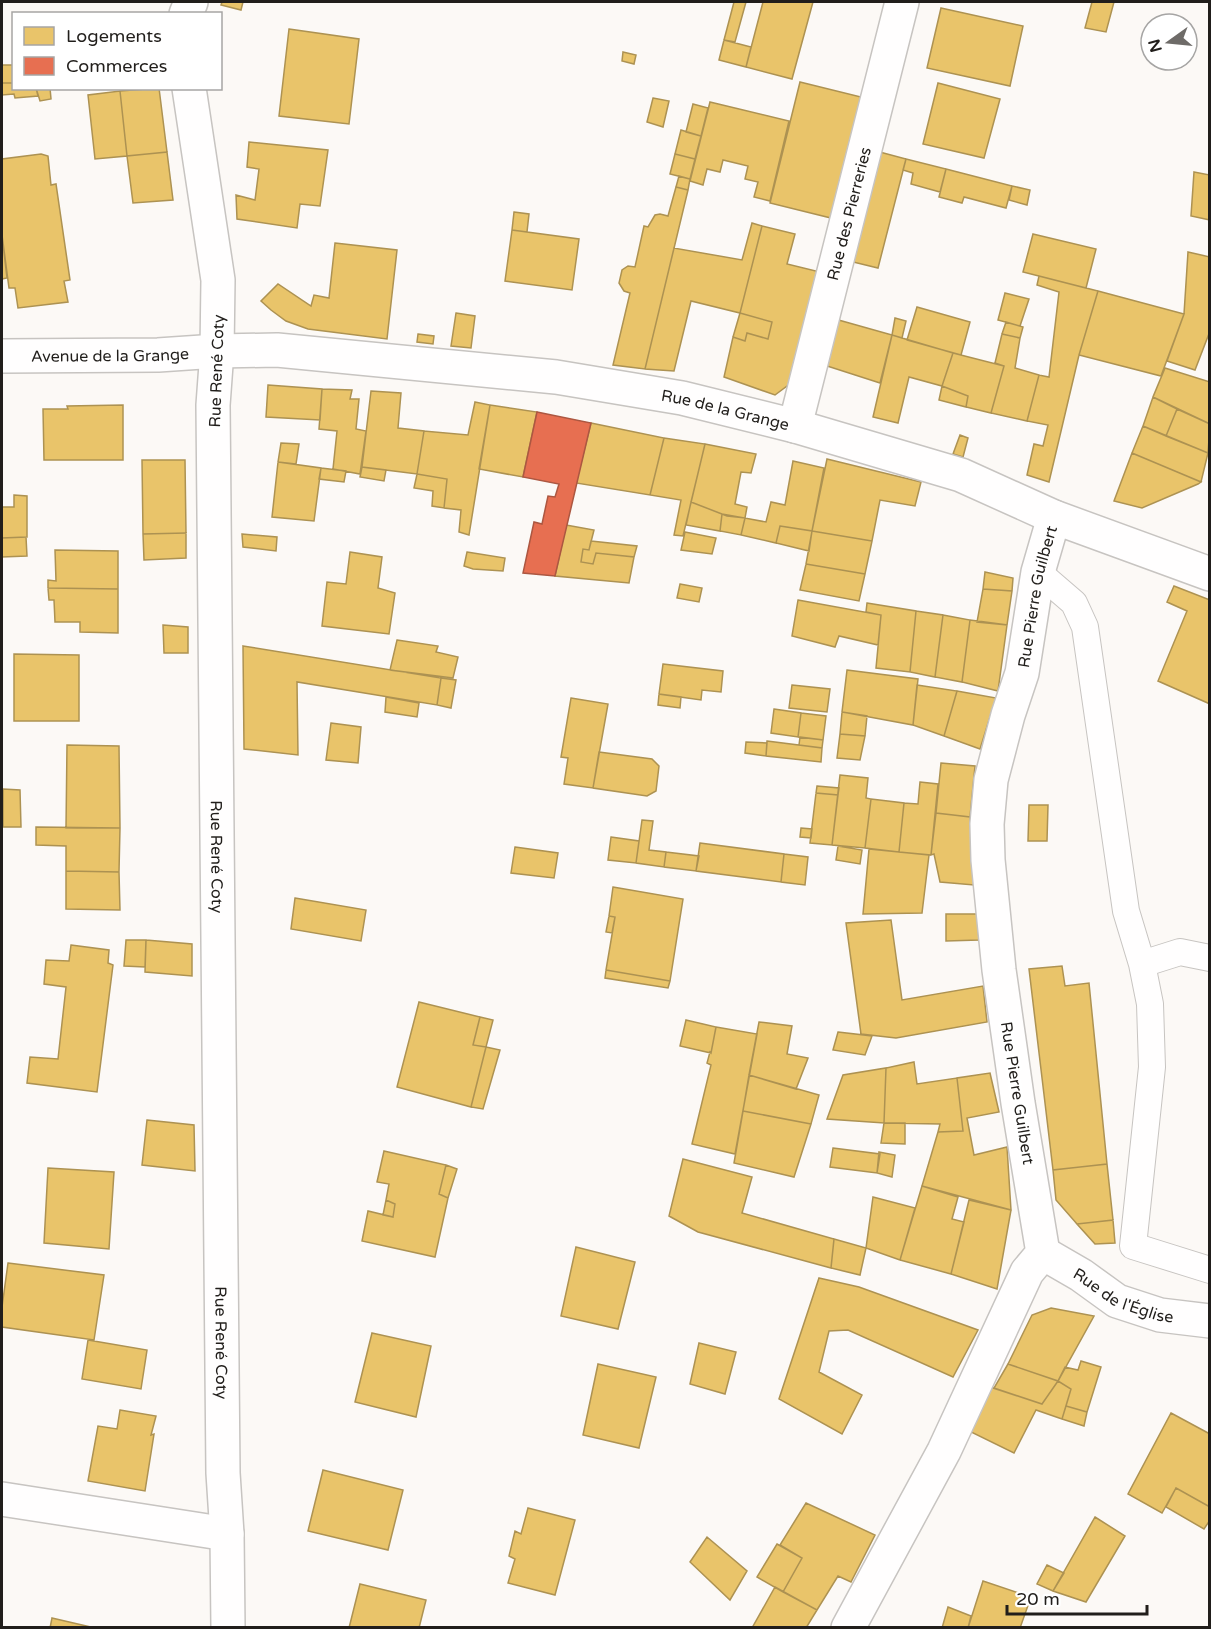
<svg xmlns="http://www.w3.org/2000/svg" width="1211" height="1629" viewBox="0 0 1211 1629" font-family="'Varela Round',sans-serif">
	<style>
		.homes { fill: #e9c46a; stroke: #ad9252; stroke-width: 1.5 }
		.shops { fill: #e76f51; stroke: #ac5741; stroke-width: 1.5 }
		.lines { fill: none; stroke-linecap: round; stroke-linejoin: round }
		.service-casing { stroke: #c7c4c1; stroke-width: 28 }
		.minor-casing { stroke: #c7c4c1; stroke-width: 36 }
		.tertiary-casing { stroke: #c7c4c1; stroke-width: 36 }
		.service { stroke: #fffefe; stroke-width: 26 }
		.minor { stroke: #fffefe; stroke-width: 33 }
		.tertiary { stroke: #fffefe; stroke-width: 33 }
		.labels { text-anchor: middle; stroke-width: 6; stroke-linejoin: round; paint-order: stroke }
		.street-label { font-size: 16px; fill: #211e1b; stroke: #fff }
	</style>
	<rect width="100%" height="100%" fill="#fcf9f6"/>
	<path class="homes" d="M222,2H243L241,10L221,5Z
		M734,2H746L735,42L724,40Z
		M763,2H813L792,79L746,67Z
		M1092,2H1114L1106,32L1085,28Z
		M941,8L1023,26L1010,86L927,68Z
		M289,29L359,39L349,124L279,116Z
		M724,40L751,47L746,67L719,60Z
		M623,52L636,55L634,64L622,61Z
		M2,65H14V83H2Z
		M800,82L865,98L835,219L770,203Z
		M2,83H14V88H36L38,96L15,98L14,94L2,95Z
		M938,83L1000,99L984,158L923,144Z
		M36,88H50L51,99L40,101Z
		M159,88L167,152L127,156L120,91Z
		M120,91L127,156L95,159L88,95Z
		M653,98L669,101L663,127L647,122Z
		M710,102L789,121L770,201L754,197L758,182L745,179L748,166L723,160L720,172L707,169L703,185L690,181Z
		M693,104L708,108L701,136L686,132Z
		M681,130L701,136L695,159L675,154Z
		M249,142L328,150L320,206L300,204L297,228L237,219L236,195L255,200L259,169L247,167Z
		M876,151L906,159L878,268L849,261Z
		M167,152L173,200L133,203L127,156Z
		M41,154L48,156L51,185L56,184L70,280L64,281L68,302L18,308L15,288H9L2,235V159Z
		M675,154L695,159L690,179L670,174Z
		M906,159L946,169L940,192L911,184L913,173L903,170Z
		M946,169L1012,186L1006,208L964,197L962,203L939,197Z
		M1194,172L1210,175V220L1191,216Z
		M679,176L690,179L688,190L676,187Z
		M1012,186L1030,190L1027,205L1009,200Z
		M676,187L688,190L645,369L613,365L630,293L624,291L619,283L622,270L628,266L635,267L644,226L648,227L655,215L660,214L668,216Z
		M514,212L529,214L527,232L512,230Z
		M752,223L762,226L740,313L691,301L674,371L645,369L674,248L742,260Z
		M762,226L795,234L787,264L820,272L791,383L775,395L724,377L733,337L745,341L747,333L768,339L772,322L740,313Z
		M512,230L579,239L572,290L505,281Z
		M1033,234L1096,249L1086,288L1023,272Z
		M2,235L7,278L2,279Z
		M335,243L397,250L387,339L308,329L286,321L271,310L261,301L278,284L311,306L314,295L329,298Z
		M1188,252L1210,257V331L1195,370L1167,361L1184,314Z
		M1039,276L1098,291L1079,355L1049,482L1027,475L1034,444L1043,446L1048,425L1027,421L1039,375L1049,377L1059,292L1037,285Z
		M1098,291L1184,314L1161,376L1079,355Z
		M1005,293L1029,299L1020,326L998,320Z
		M917,307L970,322L961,355L907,340Z
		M456,313L475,316L471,348L451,346Z
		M740,313L772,322L768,339L747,333L745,341L733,337Z
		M895,318L906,321L902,338L892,335Z
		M835,319L892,335L880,383L824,365Z
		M1006,322L1023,327L1020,338L1002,334Z
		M418,334L434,336L433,344L417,342Z
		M1002,334L1020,338L1015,368L1039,375L1027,421L991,413L1004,366L995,363Z
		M892,335L953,353L942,386L909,377L898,423L873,417Z
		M953,353L1004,366L991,413L966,407L968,396L942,386Z
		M1165,368L1210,382V424L1153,397Z
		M268,385L322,389L320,420L266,417Z
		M942,386L968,396L966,407L939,400Z
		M322,389L352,390L350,399H359L356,429L366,431L360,474L333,469L337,431L319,429Z
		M371,391L401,393L398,428L424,431L417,474L362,467Z
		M1153,397L1177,409L1166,436L1143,426Z
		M475,402L490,405L469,535L459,532L461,510L444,508L447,479L417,474L424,431L468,435Z
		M123,405V460H44L43,409H68L67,406Z
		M490,405L537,412L523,477L479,469Z
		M1177,409L1210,424L1208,453L1166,436Z
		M591,423L664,438L650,495L576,483Z
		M1143,426L1208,453L1201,482L1132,453Z
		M960,435L968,438L963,457L953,454Z
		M664,438L705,444L683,536L674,535L681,500L650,495Z
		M281,443L299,444L296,464L278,462Z
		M705,444L756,454L751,473L741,472L735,504L747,507L745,518L727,516L691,502Z
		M1132,453L1201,482L1198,484L1142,508L1114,501Z
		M827,459L921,482L915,506L880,500L872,541L812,531Z
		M142,460H185L186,533L143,534Z
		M793,461L824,468L812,531L780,526L776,543L741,535L745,518L766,522L771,502L785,505Z
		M278,462L321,468L314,521L272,517Z
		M362,467L386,470L384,481L360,477Z
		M321,468L346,471L344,482L319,479Z
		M417,474L447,479L444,508L432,506L433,491L414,488Z
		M14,495L27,496V537L2,538V507H14Z
		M691,502L722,514L720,531L686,525Z
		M722,514L745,518L741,535L720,531Z
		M566,525L594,530L589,550L583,549L581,562L593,564L596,553L634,557L629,583L555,576Z
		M780,526L812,531L809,551L776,543Z
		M812,531L872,541L865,574L806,564Z
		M685,532L716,538L712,554L681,550Z
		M186,533V558L144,560L143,534Z
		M242,534L277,537L276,551L243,547Z
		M26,537L27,556L2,557V538Z
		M591,541L637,546L634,557L596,553L593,564L581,562L583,549L589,550Z
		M55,550L118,551V589L48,588V580L56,581Z
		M350,552L382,557L378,588L395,593L389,634L322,626L327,582L346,584Z
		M467,552L505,558L503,571L473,569L464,566Z
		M806,564L865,574L859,601L800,590Z
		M985,572L1013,578L1012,591L983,589Z
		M680,584L702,588L699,602L677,598Z
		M1174,586L1210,600V704L1158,681L1187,611L1167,602Z
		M48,588L118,589V633L80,632V622H55L54,600H49Z
		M983,589L1012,591L1007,625L977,622Z
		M798,600L881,615L878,645L839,636L835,647L792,636Z
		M867,603L916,611L910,672L876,668L881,615L866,612Z
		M916,611L943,615L935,677L910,672Z
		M943,615L970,620L962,682L935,677Z
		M970,620L1007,625L998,691L962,682Z
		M163,625L188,627V653H164Z
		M397,640L438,646L436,652L458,657L453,678L390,670Z
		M243,646L441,678L437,705L297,682L298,755L244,749Z
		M14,654L79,655V721H14Z
		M663,664L723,671L721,692L702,690L701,700L659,694Z
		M847,670L918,679L913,725L842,712Z
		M441,678L456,680L451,708L437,705Z
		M792,685L830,689L827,712L789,708Z
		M917,685L957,691L944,736L913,725Z
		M957,691L996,698L980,749L944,736Z
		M659,694L681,697L680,708L658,705Z
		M386,697L419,703L417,717L385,712Z
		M571,698L608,704L593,788L564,784L568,758L561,757Z
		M774,709L801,713L798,737L771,733Z
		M842,712L867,716L865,736L840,734Z
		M801,713L826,716L823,740L798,737Z
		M331,723L361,727L358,763L326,760Z
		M840,734L865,736L860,760L837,758Z
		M800,737L823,740L822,748L799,745Z
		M767,741L822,748L821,762L766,756Z
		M746,742L767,743L766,756L745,753Z
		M67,745L119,746L120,828H66Z
		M599,752L652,759L659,766L656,791L647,796L593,788Z
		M941,763L975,766L970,817L936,813Z
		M840,775L868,778L866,798L871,799L865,848L832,845Z
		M920,782L938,784L931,855L899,852L904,803L918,804Z
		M817,786L839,788L838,795L816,793Z
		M3,789L20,790L21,827H3Z
		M816,793L838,795L832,845L810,843Z
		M871,799L904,803L899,852L865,848Z
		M1029,805H1048L1047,841H1028Z
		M936,813L970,817L974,885L940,882L934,854L931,855Z
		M642,820L653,821L649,850L666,852L664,867L636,863Z
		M36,827L120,828L119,872L66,871V846L36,845Z
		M801,828L812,829L811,838L800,837Z
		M611,837L639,841L636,863L608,860Z
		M700,843L784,854L781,882L696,871Z
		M838,846L862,850L860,864L836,860Z
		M515,847L558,853L554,878L511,873Z
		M869,849L929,855L922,913L863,914Z
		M666,852L699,856L696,871L664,867Z
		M784,854L808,857L805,885L781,882Z
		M66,871L119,872L120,910L66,909Z
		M613,887L683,899L670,981L606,970L615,917L609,916Z
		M295,898L366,910L361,941L291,929Z
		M946,914H977L979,940L946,941Z
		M609,916L615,917L612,933L606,932Z
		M891,920L902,1000L983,986L987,1022L896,1038L861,1034L846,923Z
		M126,940H146L145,967L124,966Z
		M146,940L192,944V976L145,972Z
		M71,945L109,950L108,963L113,965L97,1092L27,1083L30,1057L58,1059L66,987L44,984L46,960L69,961Z
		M1062,966L1065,986L1089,983L1107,1164L1053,1170L1029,969Z
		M606,970L670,981L668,988L605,978Z
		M419,1002L480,1017L473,1045L486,1047L471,1107L397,1087Z
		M480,1017L493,1020L486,1047L473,1045Z
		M686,1020L716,1027L711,1053L680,1046Z
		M759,1022L792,1026L787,1054L808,1058L796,1089L749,1075Z
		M716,1027L757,1034L735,1154L692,1144L711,1065L707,1063L710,1052L711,1053Z
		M838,1032L872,1036L865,1055L833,1050Z
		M486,1047L500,1050L483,1109L471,1107Z
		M914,1062L917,1084L957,1078L963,1131L938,1132L940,1124L884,1123L886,1068Z
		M886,1068L884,1123L827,1119L843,1075Z
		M990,1073L999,1112L967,1118L974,1155L1007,1147L1011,1210L922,1186L938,1132L963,1131L957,1078Z
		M749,1075L819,1095L811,1124L743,1111Z
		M743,1111L811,1124L794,1177L734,1163Z
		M147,1120L194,1125L195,1171L142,1165Z
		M884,1123H905V1144L881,1143Z
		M833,1148L880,1154L877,1173L830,1167Z
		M384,1151L446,1165L439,1194L448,1198L435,1257L362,1241L368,1211L393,1217L395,1204L386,1200L389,1184L377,1182Z
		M879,1152L895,1155L892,1177L877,1173Z
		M683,1159L752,1177L742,1213L834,1239L831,1268L698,1232L669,1216Z
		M1107,1164L1113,1220L1077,1224L1056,1200L1053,1170Z
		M446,1165L457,1169L448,1198L439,1194Z
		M48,1168L114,1172L109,1249L44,1243Z
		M922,1186L958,1197L952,1219L964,1222L951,1274L900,1260Z
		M873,1197L915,1208L900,1260L866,1248Z
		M386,1200L395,1204L393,1217L383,1215Z
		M969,1200L1011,1210L997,1289L951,1274Z
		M1113,1220L1115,1243L1095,1244L1077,1224Z
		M834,1239L866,1248L860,1275L831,1268Z
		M576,1247L635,1262L618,1329L561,1316Z
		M8,1263L104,1275L94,1340L2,1327V1307Z
		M819,1278L859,1287L978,1330L953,1377L848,1330L829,1331L819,1372L862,1395L842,1434L779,1399Z
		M1051,1308L1094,1316L1058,1381L1008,1364L1032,1315Z
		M372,1333L431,1346L416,1417L355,1402Z
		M88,1340L147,1350L141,1389L82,1379Z
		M699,1343L736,1352L725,1394L690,1384Z
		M1081,1361L1101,1367L1087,1412L1066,1406L1071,1389L1058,1381L1065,1367L1078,1370Z
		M598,1364L656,1377L639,1448L583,1435Z
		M1008,1364L1058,1381L1042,1404L994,1388Z
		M1058,1381L1071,1389L1062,1419L1036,1410L1014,1453L969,1431L990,1387L1042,1404Z
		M1066,1406L1087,1412L1084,1426L1062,1419Z
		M120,1410L156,1416L151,1435L154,1434L145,1491L88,1481L98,1426L117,1429Z
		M1171,1413L1210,1434V1507L1176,1488L1162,1513L1128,1494Z
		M323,1470L403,1490L388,1550L308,1531Z
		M1176,1488L1210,1507V1520L1204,1529L1166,1507Z
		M806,1503L875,1535L851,1582L838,1576L817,1610L783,1592L802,1558L780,1545Z
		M528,1508L575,1520L555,1595L508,1583L515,1559L509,1556L515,1531L521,1534Z
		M1095,1517L1125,1536L1086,1602L1053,1591Z
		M707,1537L747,1571L730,1600L690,1562Z
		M777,1544L802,1558L783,1592L757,1577Z
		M1047,1565L1064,1573L1053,1591L1037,1584Z
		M983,1581L1031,1597L1020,1628H968Z
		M360,1584L426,1600L419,1628H349Z
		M775,1587L817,1610L806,1628H752Z
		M948,1607L971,1616L968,1628H942Z
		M52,1618L95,1628H50Z"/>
	<path class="shops" d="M537,412L591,423L555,576L523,573L534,522L542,524L548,496L555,497L559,484L523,477Z"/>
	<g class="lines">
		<g class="service-casing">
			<path id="service" d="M1038,572L1074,603L1085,627L1126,911L1142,964L1150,1004L1152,1067L1133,1246L1210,1270
				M1142,964L1180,952L1210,958"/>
		</g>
		<g class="minor-casing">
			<g id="minor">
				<path d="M186,14L191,2"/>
				<path d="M189,88L218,280L217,351"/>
				<path id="s1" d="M795,426L902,2"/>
				<path id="s2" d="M1043,1253L1081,1275L1117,1301L1160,1315L1210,1321"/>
				<path d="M2,1499L227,1534"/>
				<path id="s3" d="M848,1628L944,1451L1027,1272L1043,1253L1018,1103L999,970L988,860L987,824L991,780L1008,715L1022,673L1038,572L1054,517"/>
			</g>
		</g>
		<g class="tertiary-casing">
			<g id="tertiary">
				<path id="s4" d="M217,351L213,405L223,1473L227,1534L228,1628"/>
				<path id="s5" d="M2,356L158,355L217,351L277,350L556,377L682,398L795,426L961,475L1054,517L1210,574"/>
			</g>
		</g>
		<use href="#service" class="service"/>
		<use href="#minor" class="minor"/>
		<use href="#tertiary" class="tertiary"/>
	</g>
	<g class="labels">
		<g class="street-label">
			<text dy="6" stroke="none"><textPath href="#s1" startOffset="219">Rue des Pierreries</textPath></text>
			<text dy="6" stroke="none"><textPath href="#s5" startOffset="108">Avenue de la Grange</textPath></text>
			<text transform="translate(216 371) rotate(-88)" y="6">Rue René Coty</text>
			<text dy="6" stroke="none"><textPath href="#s5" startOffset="728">Rue de la Grange</textPath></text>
			<text dy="6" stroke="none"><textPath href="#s3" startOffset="1090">Rue Pierre Guilbert</textPath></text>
			<text dy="6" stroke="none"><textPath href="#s4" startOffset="506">Rue René Coty</textPath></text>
			<text transform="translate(1018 1093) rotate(81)" y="6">Rue Pierre Guilbert</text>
			<text dy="6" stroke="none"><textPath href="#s2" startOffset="92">Rue de l'Église</textPath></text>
			<text dy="6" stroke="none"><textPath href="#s4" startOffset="992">Rue René Coty</textPath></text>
		</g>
	</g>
	<rect width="1211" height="1629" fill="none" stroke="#211e1b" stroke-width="6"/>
	<rect x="12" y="12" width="210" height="78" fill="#ffffff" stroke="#a6a5a4" stroke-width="1.5"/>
	<rect x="24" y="27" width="30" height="18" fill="#e9c46a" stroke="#a6a5a4" stroke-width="1.5"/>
	<text x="66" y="42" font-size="18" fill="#211e1b">Logements</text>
	<rect x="24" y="57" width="30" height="18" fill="#e76f51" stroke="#a6a5a4" stroke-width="1.5"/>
	<text x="66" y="72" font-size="18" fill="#211e1b">Commerces</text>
	<g transform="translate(1169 42) rotate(255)"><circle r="28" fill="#ffffff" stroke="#a6a5a4" stroke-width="1.5"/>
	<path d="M0-4.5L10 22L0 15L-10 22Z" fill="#6e6b68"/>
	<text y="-9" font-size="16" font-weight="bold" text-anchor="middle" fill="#211e1b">N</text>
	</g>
	<path d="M1007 1605v9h140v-9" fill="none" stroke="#211e1b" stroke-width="3"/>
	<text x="1016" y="1605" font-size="18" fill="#211e1b" stroke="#ffffff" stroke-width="4.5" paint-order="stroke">20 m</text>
</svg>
